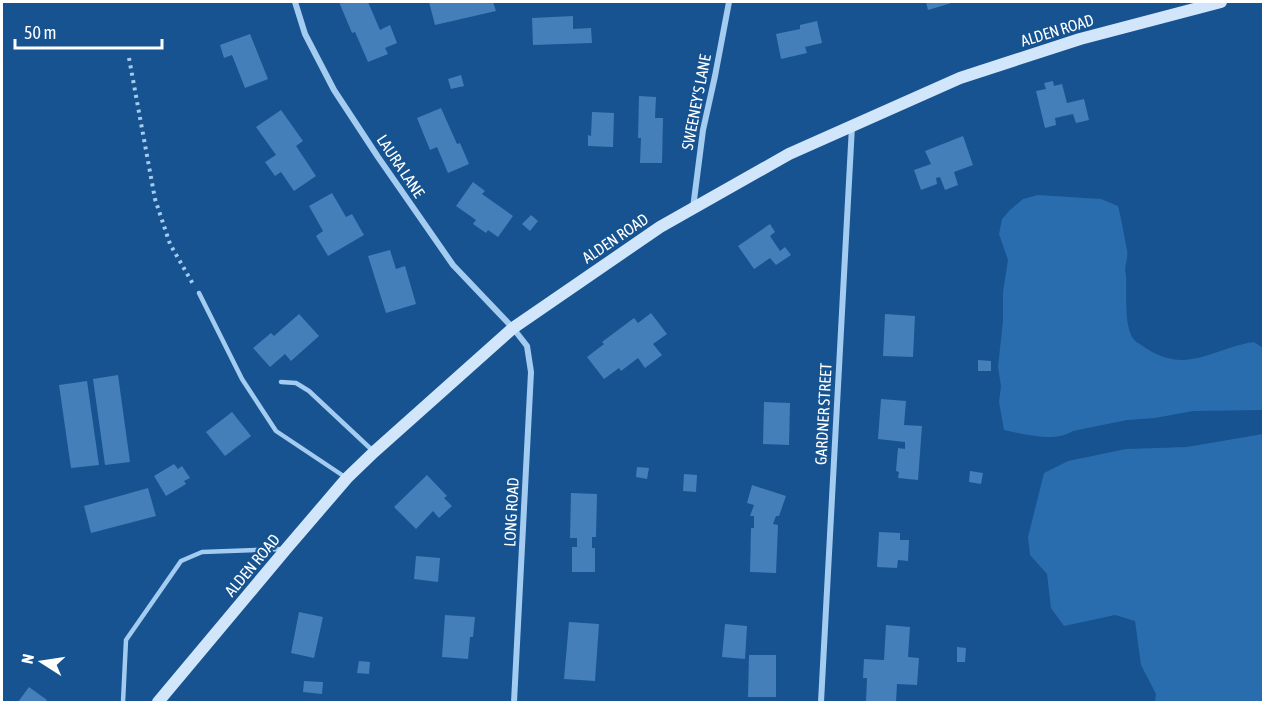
<svg xmlns="http://www.w3.org/2000/svg" width="1265" height="704" viewBox="0 0 1265 704" font-family="'Asap Condensed',sans-serif">
	<style>
		.green { fill: #296daf }
		.building { fill: #447fba }
		.lines { fill: none; stroke-linecap: round; stroke-linejoin: round }
		.path { stroke: #a4cbf0; stroke-width: 4; stroke-dasharray: 3 4.5; stroke-linecap: butt }
		.service { stroke: #a4cbf0; stroke-width: 4.5 }
		.minor { stroke: #a4cbf0; stroke-width: 6 }
		.secondary { stroke: #d2e6fb; stroke-width: 12 }
		.labels { text-anchor: middle; stroke-width: 4.5; stroke-linejoin: round; paint-order: stroke }
		.street-label { font-size: 16px; fill: #fff; stroke: #165390 }
	</style>
	<rect width="100%" height="100%" fill="#165390"/>
	<path class="green" d="M1038,195L1101,199L1118,206C1122,221 1124,236 1127,250C1129,259 1123,266 1126,275C1127,293 1124,318 1131,335C1134,342 1139,343 1144,347C1187,376 1212,348 1254,342L1263,348V410L1193,411L1155,418L1127,420L1073,431C1054,443 1025,434 1004,430L999,402L1001,386L998,367L1003,321V292L1008,260L999,234L1002,219L1009,211L1023,199Z
		M1263,434V702H1155L1156,694L1141,665L1135,621L1115,615L1064,626L1051,608L1047,574L1030,555L1028,537L1044,473L1068,461L1126,449L1187,447Z"/>
	<path class="building" d="M339,2H368L380,30L390,25L397,43L385,48L388,54L368,62L355,32L352,33Z
		M429,2H493L496,11L435,25Z
		M926,2H955L928,10Z
		M573,16V29L591,28L592,43L533,45L532,18Z
		M817,21L822,43L805,47L807,53L781,59L776,34L800,29V25Z
		M250,34L268,79L245,88L232,55L224,58L220,45Z
		M461,75L464,86L451,89L448,79Z
		M1053,81L1054,86L1062,84L1067,103L1084,99L1089,120L1076,123L1073,114L1055,118L1056,125L1045,128L1036,91L1046,89L1044,83Z
		M639,96L656,97L655,118H663L662,163H640L641,138H638Z
		M441,108L457,144L460,143L469,164L448,173L437,147L430,150L417,118Z
		M281,110L303,141L296,146L316,176L294,191L281,172L275,176L265,162L276,155L256,127Z
		M592,112L614,113L613,147L588,146V135L591,136Z
		M963,136L973,165L954,172L958,185L945,190L940,177L936,178L937,184L921,190L914,170L931,164L925,151Z
		M473,182L485,191L482,194L513,216L498,237L488,230L486,233L473,224L476,220L456,206Z
		M332,193L346,217L352,214L364,235L328,256L316,236L323,231L309,206Z
		M531,215L538,221L530,231L522,224Z
		M770,224L775,232L770,236L780,251L785,247L791,255L776,265L770,258L754,269L738,246Z
		M390,250L396,269L405,266L416,304L386,313L368,256Z
		M651,313L667,334L653,344L662,355L645,368L638,358L621,371L619,368L604,379L587,357L604,344L602,342L634,318L638,323Z
		M299,314L319,336L291,361L285,354L270,367L253,348L271,333L274,336Z
		M885,314L915,316L913,357L883,356Z
		M978,360L991,361V371H978Z
		M118,375L130,462L105,465L93,379Z
		M87,381L99,465L71,468L59,385Z
		M881,399L906,401L904,425L922,426L918,480L898,478L899,472L896,471L898,448L905,449V442L878,439Z
		M764,402L790,403L789,445L763,444Z
		M232,412L251,436L225,456L206,432Z
		M174,464L178,469L182,466L190,478L184,481L186,484L166,496L154,476Z
		M637,467L649,468L647,479L636,477Z
		M970,471L983,473L981,484L969,482Z
		M684,474L697,475L696,492L683,491Z
		M427,475L447,496L444,498L452,506L439,518L433,511L416,529L394,507Z
		M752,485L786,496L779,516H776L773,524L778,525L776,573L750,572L751,528H754V516H750L754,505L747,503Z
		M148,488L156,516L91,533L84,506Z
		M571,493L597,494L596,537H592V548H595V572H572V547H577V538H570Z
		M879,532L900,533V540H909L908,561L898,560L897,568L877,567Z
		M416,556L440,558L438,582L414,579Z
		M299,612L323,617L314,658L291,653Z
		M445,615L475,617L473,637H470L468,659L442,657Z
		M569,622L599,624L595,681L564,679Z
		M725,624L747,626L745,659L722,657Z
		M886,625L910,627L908,657L919,658L917,685L897,684L896,702H866L867,678H863L864,659L884,660Z
		M957,647L966,648L965,662H957Z
		M749,655H776V697H748Z
		M359,661L370,662L369,674L357,673Z
		M304,681L323,682L322,694L303,692Z
		M29,687L47,700L45,702H18Z"/>
	<g class="lines">
		<path class="path" d="M129,58L155,199L170,244L193,284"/>
		<path class="service" d="M199,293L242,379L276,431L345,477
			M281,382L296,383L309,391L372,450
			M123,702L126,640L181,561L202,552L285,549"/>
		<path class="minor" d="M295,2L305,34L334,90L378,157L453,265L513,328L527,346L531,372L514,702
			M693,208L703,130L715,76L729,2
			M821,702L852,126"/>
		<path class="secondary" d="M158,702L287,548L347,478L374,452L513,328L660,227L789,154L960,78L1080,39L1221,2"/>
	</g>
	<g class="labels">
		<g class="street-label">
			<text transform="translate(1057 30) rotate(-17)" y="6">ALDEN ROAD</text>
			<text transform="translate(696 102) rotate(-79)" y="6">SWEENEY'S LANE</text>
			<text transform="translate(401 166) rotate(56)" y="6">LAURA LANE</text>
			<text transform="translate(615 238) rotate(-34)" y="6">ALDEN ROAD</text>
			<text transform="translate(823 414) rotate(-87)" y="6">GARDNER STREET</text>
			<text transform="translate(511 512) rotate(-87)" y="6">LONG ROAD</text>
			<text transform="translate(252 565) rotate(-50)" y="6">ALDEN ROAD</text>
		</g>
	</g>
	<rect width="1265" height="704" fill="none" stroke="#ffffff" stroke-width="6"/>
	<g transform="translate(42 662) rotate(282)" stroke="#165390" stroke-width="4.5" paint-order="stroke">
	<path d="M0-4.5L10 22L0 15L-10 22Z" fill="#ffffff"/>
	<text y="-9" font-size="16" font-weight="bold" text-anchor="middle" fill="#ffffff">N</text>
	</g>
	<path d="M15 39v9h147v-9" fill="none" stroke="#ffffff" stroke-width="3"/>
	<text x="24" y="39" font-size="18" fill="#ffffff" stroke="#165390" stroke-width="4.5" paint-order="stroke">50 m</text>
</svg>
